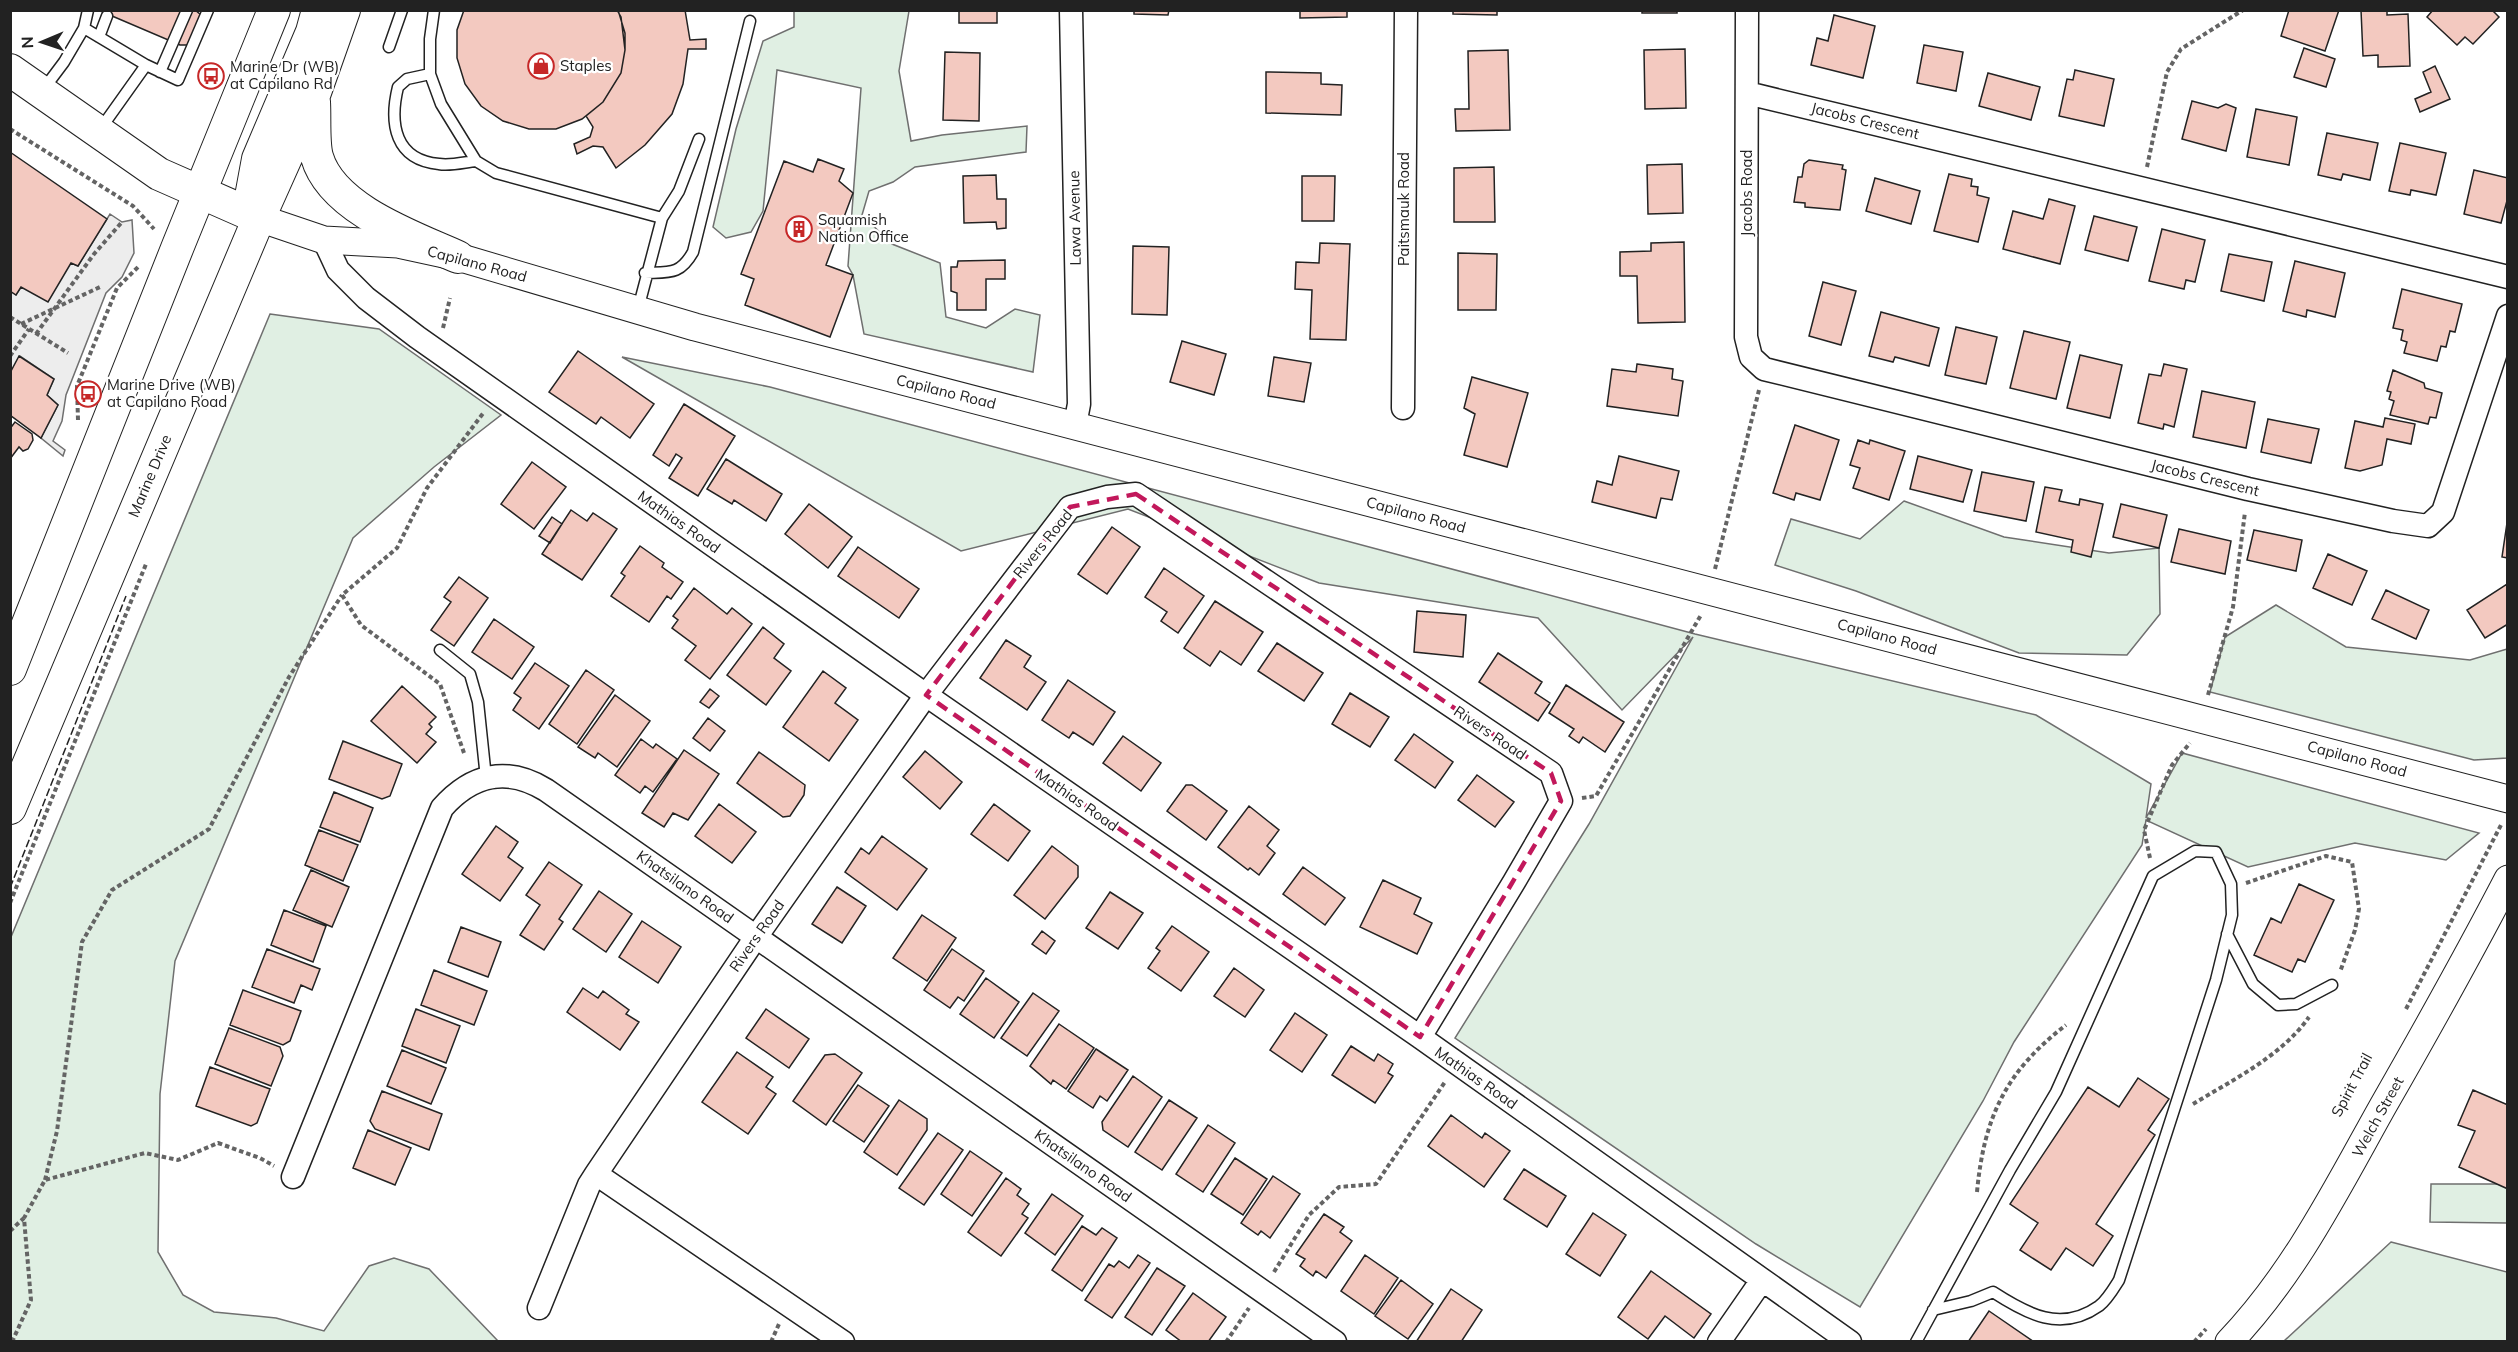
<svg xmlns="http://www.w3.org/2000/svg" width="2518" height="1352" viewBox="0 0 2518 1352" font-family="Mulish,sans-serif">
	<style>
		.green { fill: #e0efe3; stroke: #6f6f6f; stroke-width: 1.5 }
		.parking { fill: #ededed; stroke: #6f6f6f; stroke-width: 1.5 }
		.building { fill: #f3c9c0; stroke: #222; stroke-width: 1.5 }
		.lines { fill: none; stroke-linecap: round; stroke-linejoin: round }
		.service-casing { stroke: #222; stroke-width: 13 }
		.minor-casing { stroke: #222; stroke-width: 25 }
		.tertiary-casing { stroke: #222; stroke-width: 29 }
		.secondary-casing { stroke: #222; stroke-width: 34 }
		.path { stroke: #646464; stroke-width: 4; stroke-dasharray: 4.5 3; stroke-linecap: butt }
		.service { stroke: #fff; stroke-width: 10 }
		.minor { stroke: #fff; stroke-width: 22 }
		.tertiary { stroke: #fff; stroke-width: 27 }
		.secondary { stroke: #fff; stroke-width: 32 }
		.fence { stroke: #222; stroke-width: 1.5; stroke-dasharray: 8 3; stroke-linecap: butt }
		.marked { fill: none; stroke: #c2185b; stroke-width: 4.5; stroke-dasharray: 12 8; stroke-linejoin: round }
		.labels { text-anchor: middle; stroke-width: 4.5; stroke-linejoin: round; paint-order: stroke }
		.poi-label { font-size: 15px; fill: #222; stroke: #fff; text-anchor: start }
		.street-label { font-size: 15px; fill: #222; stroke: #fff }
	</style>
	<rect width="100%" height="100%" fill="#fff"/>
	<path class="green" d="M794,11H909L899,71L911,141L942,135L1027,126L1026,152L915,167L893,182L869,191L862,215L892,244L940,263L946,317L986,328L1015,309L1040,315L1033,372L864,334L853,275L848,266L861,88L777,70L763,211L751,232L726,238L713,227L736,129L763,41L794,27Z
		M270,314L379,329L501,415L434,467L353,538L175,961L160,1094L158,1252L183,1295L214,1312L276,1318L324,1331L369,1266L394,1258L429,1269L498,1341H11V937Z
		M622,357L770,387L1695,634L2036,715L2151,784L2146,818L2182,753L2479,833L2446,860L2355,843L2248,867L2146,820L2142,845L2014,1042L1983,1101L1860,1307L1756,1244L1455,1038L1589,824L1693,637L1622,710L1538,618L1319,583L1128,509L961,551Z
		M1904,501L2004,537L2109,553L2159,548L2160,614L2127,655L2019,653L1856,591L1775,565L1791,519L1860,539Z
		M2276,605L2346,647L2470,660L2507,649V758L2474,760L2210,692L2225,637Z
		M2431,1184H2507V1223L2430,1222Z
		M2391,1242L2507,1272V1341H2284Z"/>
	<path class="parking" d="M110,214L122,222L132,220L134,253L122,277L106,293L66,395L62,421L53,441L65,450L63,456L41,438L58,405L47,395L54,379L20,356L11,373V291L16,295L21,287L71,263L78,266Z"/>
	<path class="building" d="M98,10H195L201,15L189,45H180Z
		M464,10H618L625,33V50L621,73L603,102L582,119L556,129H529L503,121L481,106L465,84L457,58V30Z
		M617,10H685L690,40L706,39V49H688L683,84L672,114L645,145L616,168L603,147L593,146L577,154L574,144L590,137L593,127L586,116L603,102L621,73L625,50L621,17Z
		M959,10H997V23H959Z
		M1134,10H1169L1168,15L1134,14Z
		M1300,10H1347V17L1300,18Z
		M1453,10H1497V15L1453,14Z
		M1642,10H1677V13H1642Z
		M2289,10H2339L2325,51L2281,36Z
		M2361,10H2387V15L2408,14L2410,66L2378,67V55L2363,56Z
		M2433,10H2492L2499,17L2473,44L2465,37L2457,45L2427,17Z
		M1834,15L1875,26L1863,78L1811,65L1817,38L1828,41Z
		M1924,45L1963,52L1956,91L1917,83Z
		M2304,48L2335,59L2326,87L2294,77Z
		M1685,49L1686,108L1645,109L1644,50Z
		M1508,50L1510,130L1456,131L1455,109H1469L1468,51Z
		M945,52L980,53L979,121L943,120Z
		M2435,66L2450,99L2420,112L2415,99L2431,92L2423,72Z
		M2075,70L2114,79L2104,126L2059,116L2067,79L2073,80Z
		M1266,72L1321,73V84L1342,85L1341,115L1266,113Z
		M1988,73L2040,87L2031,120L1979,106Z
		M2192,101L2218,108L2226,104L2236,108L2226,151L2182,139Z
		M2256,109L2297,117L2289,165L2247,157Z
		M2327,133L2378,143L2370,180L2343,174L2341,180L2318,175Z
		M2400,143L2446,153L2436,195L2411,190L2410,195L2389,191Z
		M10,152L107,219L78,266L71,263L48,302L21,287L16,295L10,291Z
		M818,159L844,169L839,181L853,193L826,265L853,275L830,337L745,305L754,279L741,274L784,161L813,172Z
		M1809,160L1843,165L1842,169L1846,170L1840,210L1805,207V203L1794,202L1798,177H1802L1804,164Z
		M1682,164L1683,213L1648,214L1647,165Z
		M1494,167L1495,222H1454V168Z
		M2474,170L2508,178V197L2501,223L2464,214Z
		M1949,174L1972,179L1971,186L1978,187L1977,195L1989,198L1978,242L1934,231Z
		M996,175L997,199H1006V228L997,229L996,222L964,223L963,176Z
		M1302,176H1335L1334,221H1302Z
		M1875,178L1920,191L1911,224L1866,211Z
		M2049,199L2075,206L2060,264L2003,249L2013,211L2043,219Z
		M2094,216L2137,227L2128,261L2085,250Z
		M2162,229L2205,240L2195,282L2186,280L2184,289L2149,281Z
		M1684,242L1685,322L1638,323L1637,276H1620V252L1651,251V243Z
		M1320,243L1350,244L1346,340L1310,339L1312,290L1295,289L1296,262L1319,263Z
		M1133,246L1169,247L1167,315L1132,314Z
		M1458,253L1497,254L1496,310H1458Z
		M2229,254L2272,262L2264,301L2221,291Z
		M1005,260V279H986V310H957V293L951,291V267H957L958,261Z
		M2295,261L2345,273L2335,317L2307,310L2306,317L2283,311Z
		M1823,282L1856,291L1841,345L1809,336Z
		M2402,289L2462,304L2455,332L2450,331L2446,347L2441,346L2437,361L2404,353L2407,342L2401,340L2403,330L2393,328Z
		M1881,312L1939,328L1929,366L1895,357L1893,362L1869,356Z
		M1956,327L1997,337L1986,384L1945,375Z
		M2024,331L2070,342L2056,399L2010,388Z
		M1182,341L1226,354L1214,395L1170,382Z
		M578,351L654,404L630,438L601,417L596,424L549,392Z
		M2080,355L2122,365L2110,418L2067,408Z
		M19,356L54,379L47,395L58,405L41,438L10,415V373Z
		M1274,357L1311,363L1304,402L1268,396Z
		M1637,364L1673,369L1672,379L1683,381L1678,416L1607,406L1612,369L1636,372Z
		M2164,364L2187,369L2174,427L2164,424L2163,429L2138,423L2149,374L2161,376Z
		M2393,370L2424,383L2425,388L2442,393L2436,418L2430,417L2428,424L2390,415L2394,401L2389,399L2391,392L2387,391Z
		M1472,377L1528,393L1507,467L1464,455L1475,414L1464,408Z
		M2202,391L2255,402L2246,448L2193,437Z
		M684,404L735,436L698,496L669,478L682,458L676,454L669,466L653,455Z
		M2385,418L2415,424L2411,444L2387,439L2382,465L2360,471L2345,468L2355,421L2383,427Z
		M2268,419L2319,429L2311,463L2261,452Z
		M15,422L32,434L33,440L28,449L23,451L19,447L10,459V425L12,426Z
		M1795,425L1839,440L1820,500L1796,493L1794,500L1773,493Z
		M1858,440L1869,444L1870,440L1905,451L1889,500L1853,488L1860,468L1850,465Z
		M1619,456L1679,471L1672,500L1661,498L1656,518L1592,502L1597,481L1612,485Z
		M1918,456L1972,470L1963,502L1910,489Z
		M726,459L782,494L766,521L734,500L732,504L707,489Z
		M532,462L566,487L534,529L501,504Z
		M1982,472L2034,482L2026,521L1974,511Z
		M2045,487L2062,490L2059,501L2079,505L2080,499L2103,504L2091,557L2071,552L2073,540L2036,532Z
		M809,504L852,537L828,568L785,534Z
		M2121,504L2167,515L2159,548L2113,537Z
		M571,510L587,521L593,513L617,529L582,580L542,554Z
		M2508,516V558L2502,557Z
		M552,517L562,524L550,543L539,536Z
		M1112,527L1140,547L1107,594L1078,574Z
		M2179,529L2231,541L2225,574L2171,562Z
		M2254,530L2302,540L2296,571L2247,560Z
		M640,546L664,563L662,567L683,582L671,599L667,596L649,622L611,596L625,576L621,573Z
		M858,547L919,589L899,618L838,576Z
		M2328,554L2367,571L2352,605L2313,588Z
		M1164,568L1204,596L1178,633L1161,621L1167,612L1145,597Z
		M459,577L488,598L454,646L431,630L451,602L444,597Z
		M2507,584L2508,624L2485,638L2467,610Z
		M694,588L727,614L732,608L752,624L710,679L685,660L696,646L672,628L678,620L673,616Z
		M2386,590L2429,610L2416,639L2372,619Z
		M1215,601L1263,632L1241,665L1220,651L1210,666L1184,648Z
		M1417,611L1466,615L1463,657L1414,652Z
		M494,619L534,647L512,679L472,652Z
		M763,627L784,644L774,658L791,671L766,705L727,675Z
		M1006,640L1031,656L1024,667L1046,682L1027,710L980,678Z
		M1277,643L1323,673L1304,701L1258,671Z
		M1498,653L1542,682L1535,693L1550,703L1538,721L1479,682Z
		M535,663L569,686L539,729L513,710L521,698L514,693Z
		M586,670L614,690L577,744L549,724Z
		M823,671L846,688L835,703L858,720L829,761L783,727Z
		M1068,680L1115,712L1093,745L1073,732L1069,738L1042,720Z
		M1566,685L1624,722L1605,752L1583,737L1579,743L1569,736L1574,729L1549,713Z
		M402,686L436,717L429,724L432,727L426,734L436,742L417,763L371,721Z
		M710,689L719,696L709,708L700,702Z
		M1350,693L1389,717L1370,747L1332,724Z
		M615,695L650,721L617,767L598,753L595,758L578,747Z
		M708,718L725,731L710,751L693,738Z
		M1414,734L1453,762L1435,788L1395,760Z
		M1123,736L1161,763L1141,791L1103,763Z
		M641,739L653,748L656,744L677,759L653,792L645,786L640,793L615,775Z
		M343,741L402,764L390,796L382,799L329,779Z
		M684,750L719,774L688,820L673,813L664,827L642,813Z
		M925,751L962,782L940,809L903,777Z
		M759,752L805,785L804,795L790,816L783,817L737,783Z
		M1477,775L1514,802L1495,827L1458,800Z
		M1186,785H1192L1227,811L1206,840L1167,811Z
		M334,792L373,808L360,842L320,827Z
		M719,804L756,832L732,863L695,836Z
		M994,804L1030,831L1008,861L971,834Z
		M1249,806L1279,830L1267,846L1275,853L1259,875L1250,868L1248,870L1218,847Z
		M496,826L518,842L508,857L523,868L500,901L462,874Z
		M319,830L358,845L343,881L305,865Z
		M882,836L927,869L897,910L845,872L861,848L869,854Z
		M1052,846L1078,866V877L1045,919L1014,895Z
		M549,862L582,885L559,919L563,922L544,950L520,935L540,905L526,895Z
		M1303,867L1345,898L1325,925L1283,894Z
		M311,870L349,887L332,927L293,910Z
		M1383,880L1421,898L1414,914L1432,923L1417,954L1360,927Z
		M2299,884L2334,900L2305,962L2298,959L2292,972L2254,955L2271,918L2281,923Z
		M837,887L866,906L842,943L812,924Z
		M599,891L632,914L606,952L573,929Z
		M1110,892L1143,913L1118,949L1086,928Z
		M284,910L326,926L313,962L271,945Z
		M922,915L956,938L927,981L893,958Z
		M642,921L681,947L658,983L619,957Z
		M1172,926L1209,952L1181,991L1148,968L1160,951L1156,948Z
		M461,927L501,942L488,977L448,962Z
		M1042,931L1055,941L1046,954L1032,944Z
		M267,949L320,969L312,990L301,985L294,1003L252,987Z
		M952,949L984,971L964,1001L958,997L950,1008L924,990Z
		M1234,968L1264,990L1245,1017L1214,996Z
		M434,970L487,991L474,1025L421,1005Z
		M986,978L1019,1002L994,1038L960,1014Z
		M583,988L598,998L603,991L629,1010L626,1014L639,1022L620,1050L567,1012Z
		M243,990L301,1011L290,1041L283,1045L230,1025Z
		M1033,993L1059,1011L1027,1056L1001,1038Z
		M416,1009L460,1026L446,1063L402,1046Z
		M766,1009L809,1039L789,1068L746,1038Z
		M1295,1013L1327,1035L1302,1072L1270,1050Z
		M1059,1024L1094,1048L1066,1089L1053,1080L1051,1084L1030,1066Z
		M229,1028L280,1047L283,1056L271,1086L215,1064Z
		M1351,1046L1374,1061L1378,1054L1393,1064L1388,1073L1393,1076L1375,1103L1332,1075Z
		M1096,1049L1128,1070L1107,1101L1100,1096L1093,1108L1068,1091Z
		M402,1050L446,1068L431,1104L387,1086Z
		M737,1052L773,1077L766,1087L776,1094L748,1134L702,1102Z
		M835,1054L862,1073L826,1125L793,1101L825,1055Z
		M210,1067L270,1089L257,1123L251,1126L196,1106Z
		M1133,1076L1162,1097L1128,1147L1103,1130L1102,1122Z
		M2138,1078L2169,1099L2148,1130L2155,1135L2096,1224L2113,1236L2093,1266L2066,1248L2051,1270L2020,1250L2038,1223L2010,1204L2088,1087L2119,1107Z
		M858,1085L889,1106L864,1142L833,1121Z
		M2473,1090L2508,1105V1189L2459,1167L2475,1131L2458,1125Z
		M382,1091L442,1114L429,1150L375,1129L370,1121Z
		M899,1100L927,1119V1130L897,1175L864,1152Z
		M1169,1100L1197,1118L1162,1170L1135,1152Z
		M1451,1115L1482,1138L1485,1133L1510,1151L1484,1187L1428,1146Z
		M1208,1125L1235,1143L1203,1192L1176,1174Z
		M368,1130L411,1148L395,1185L353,1168Z
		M938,1133L963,1150L924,1205L899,1188Z
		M970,1151L1002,1173L972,1216L941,1194Z
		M1235,1158L1267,1179L1243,1215L1211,1194Z
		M1524,1169L1566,1196L1547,1227L1504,1199Z
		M1273,1176L1300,1194L1270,1238L1261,1231L1258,1235L1241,1223Z
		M1006,1178L1021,1189L1017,1195L1029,1204L1022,1214L1028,1218L1001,1256L968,1232Z
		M1052,1194L1083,1216L1055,1255L1025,1233Z
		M1593,1213L1626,1235L1600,1276L1566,1254Z
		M1324,1214L1344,1227L1340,1232L1352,1241L1326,1278L1316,1271L1313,1276L1300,1266L1305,1259L1296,1254Z
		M1082,1226L1096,1235L1102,1228L1117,1238L1082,1291L1052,1270Z
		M1138,1255L1150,1263L1112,1318L1085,1300L1109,1264L1114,1267L1119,1261L1129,1268Z
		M1365,1255L1398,1278L1374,1314L1341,1291Z
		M1157,1268L1185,1286L1152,1335L1125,1317Z
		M1651,1271L1711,1314L1694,1338L1665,1316L1648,1339L1618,1317Z
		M1401,1280L1433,1304L1408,1339L1375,1316Z
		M1451,1289L1482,1310L1461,1342H1416Z
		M1193,1293L1226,1317L1208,1342H1182L1166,1330Z
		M1989,1311L2034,1342H1968Z"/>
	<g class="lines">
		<g class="service-casing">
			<path id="service" d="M434,10L430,39V74L441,104L476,161L496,173L662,218L638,309
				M84,28L88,10
				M99,37L107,16
				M389,47L402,10
				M146,65L178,80L208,10
				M160,72L187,10
				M430,74L407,79L398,87C389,124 395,160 439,164C451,166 465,162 476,161
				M43,90L64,62L84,28L146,65L99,131
				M662,218L679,191L699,139
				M645,273C670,272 680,275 693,252L750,21
				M440,650L470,674L478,702L486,778
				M2227,934L2253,984L2278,1005L2296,1004L2332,985
				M1916,1342L2010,1170L2056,1092L2153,876L2195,851L2216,852L2231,884L2232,915L2216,980L2119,1280C2114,1288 2107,1300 2099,1306C2061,1333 2027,1314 1993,1292L1971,1301L1933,1310"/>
		</g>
		<g class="minor-casing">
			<path id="minor" d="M1071,10L1079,404L1075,425
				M1747,10L1746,337L1751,357L1764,369L2248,489L2393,521L2428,526L2443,512L2508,316
				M1747,93L2508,277
				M324,240L338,270L366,298L417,337L926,695L1420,1037L1850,1342
				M1403,408L1406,10
				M596,1174L843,1342
				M293,1177L442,808C472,774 507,766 546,790L1335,1342
				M539,1308L589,1185L596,1174L756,937L926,695L1070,507L1107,497L1136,494L1551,773L1561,801L1514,882L1420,1037
				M1719,1342L1762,1280"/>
		</g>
		<g class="tertiary-casing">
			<path id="tertiary" d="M259,218L324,240L398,244L458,257L695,327L2508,799
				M2229,1342C2295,1273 2337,1188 2383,1106C2426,1031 2468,956 2508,879"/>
		</g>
		<g class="secondary-casing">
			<path id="secondary" d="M10,70L159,174L259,218
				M314,102C315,118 313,143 317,157C332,209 413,237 458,257
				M256,212L251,197L258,159L312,32L318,10
				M10,669L178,246L274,10
				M10,808L259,218L314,95L344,10"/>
		</g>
		<path class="path" d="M10,129L133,206L154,229
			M2147,167L2167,72L2181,49L2243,10
			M10,317L68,353
			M21,324L100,287
			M443,328L450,298
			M36,334L94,254L122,222
			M10,356L29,329
			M78,420L77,386L117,288L138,267
			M1715,569L1759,390
			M2208,695L2233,607L2245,512
			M464,753L440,684L361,625L342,595L397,548L427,488L484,412
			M1582,798L1596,796L1701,615
			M2150,858L2144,830L2172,765L2190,743
			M2246,883L2326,856L2352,862L2359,909L2355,930L2340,972
			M10,903L146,564
			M2406,1009L2502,823
			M2193,1104C2231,1081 2283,1055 2309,1017
			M45,1180L57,1131L82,942L112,890L209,829L289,677L342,595
			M1977,1192C1984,1117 2006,1071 2066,1025
			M10,1231L24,1218
			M1274,1272L1309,1215L1339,1187L1376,1184L1445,1082
			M12,1342L31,1300L24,1218L45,1180L145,1153L178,1160L218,1143L260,1158L274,1166
			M771,1342L779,1324
			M1226,1342L1249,1308
			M2194,1342L2206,1329"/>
		<use href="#service" class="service"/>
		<use href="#minor" class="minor"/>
		<use href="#tertiary" class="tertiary"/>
		<use href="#secondary" class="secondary"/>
		<path class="fence" d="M10,888L126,596"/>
	</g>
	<path class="marked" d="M1136,494L1551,773L1561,801L1420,1037L926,695L1070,507Z"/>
	<defs>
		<g id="shop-ring" transform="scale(1.35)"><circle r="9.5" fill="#fff" stroke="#c62828" stroke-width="1.5"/><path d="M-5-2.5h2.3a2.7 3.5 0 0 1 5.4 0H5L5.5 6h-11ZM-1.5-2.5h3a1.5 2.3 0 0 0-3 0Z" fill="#c62828"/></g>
		<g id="bus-ring" transform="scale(1.35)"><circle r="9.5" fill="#fff" stroke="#c62828" stroke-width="1.5"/><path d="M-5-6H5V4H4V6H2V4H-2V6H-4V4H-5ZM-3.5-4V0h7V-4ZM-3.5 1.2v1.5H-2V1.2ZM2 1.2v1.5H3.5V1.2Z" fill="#c62828"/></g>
		<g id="building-ring" transform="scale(1.35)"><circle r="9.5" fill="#fff" stroke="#c62828" stroke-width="1.5"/><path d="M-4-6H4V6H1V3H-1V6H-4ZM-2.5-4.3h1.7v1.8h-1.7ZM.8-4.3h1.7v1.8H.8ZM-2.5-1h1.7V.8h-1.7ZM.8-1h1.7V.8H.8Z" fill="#c62828"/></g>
	</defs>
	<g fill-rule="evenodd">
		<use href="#shop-ring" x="541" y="66"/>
		<use href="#bus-ring" x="211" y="76"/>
		<use href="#building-ring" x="799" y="229"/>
		<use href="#bus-ring" x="88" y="394"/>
	</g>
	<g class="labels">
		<g class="poi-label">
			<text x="560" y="71">Staples</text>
			<text x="230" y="72">Marine Dr (WB)<tspan x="230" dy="17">at Capilano Rd</tspan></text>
			<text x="818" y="225">Squamish<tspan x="818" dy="17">Nation Office</tspan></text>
			<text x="107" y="390">Marine Drive (WB)<tspan x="107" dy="17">at Capilano Road</tspan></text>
		</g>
		<g class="street-label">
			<text transform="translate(1865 121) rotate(14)" y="5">Jacobs Crescent</text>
			<text transform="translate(1747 193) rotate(-90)" y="5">Jacobs Road</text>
			<text transform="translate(1404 209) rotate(-90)" y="5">Paitsmauk Road</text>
			<text transform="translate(1075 218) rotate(-91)" y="5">Lawa Avenue</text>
			<text transform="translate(477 264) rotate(15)" y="5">Capilano Road</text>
			<text transform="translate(946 392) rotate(14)" y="5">Capilano Road</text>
			<text transform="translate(150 476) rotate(-67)" y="5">Marine Drive</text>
			<text transform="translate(2205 478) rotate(14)" y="5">Jacobs Crescent</text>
			<text transform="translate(1416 515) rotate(15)" y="5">Capilano Road</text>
			<text transform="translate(679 522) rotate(35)" y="5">Mathias Road</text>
			<text transform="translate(1043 544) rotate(-51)" y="5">Rivers Road</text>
			<text transform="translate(1887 637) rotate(15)" y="5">Capilano Road</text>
			<text transform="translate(1490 733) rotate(34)" y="5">Rivers Road</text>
			<text transform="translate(2357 759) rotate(15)" y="5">Capilano Road</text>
			<text transform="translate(1077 800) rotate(35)" y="5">Mathias Road</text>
			<text transform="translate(685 887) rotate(35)" y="5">Khatsilano Road</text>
			<text transform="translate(757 936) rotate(-55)" y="5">Rivers Road</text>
			<text transform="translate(1476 1078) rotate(35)" y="5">Mathias Road</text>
			<text transform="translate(2352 1085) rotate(-62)" y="5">Spirit Trail</text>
			<text transform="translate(2378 1117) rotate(-61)" y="5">Welch Street</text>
			<text transform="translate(1083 1166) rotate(35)" y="5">Khatsilano Road</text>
		</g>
	</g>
	<rect width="2518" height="1352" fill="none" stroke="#222222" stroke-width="24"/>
	<g transform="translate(42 42) rotate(268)" stroke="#ffffff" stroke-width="4.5" paint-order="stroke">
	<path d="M0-4.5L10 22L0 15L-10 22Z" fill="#222222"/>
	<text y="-9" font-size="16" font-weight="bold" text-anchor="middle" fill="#222222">N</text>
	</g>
</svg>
